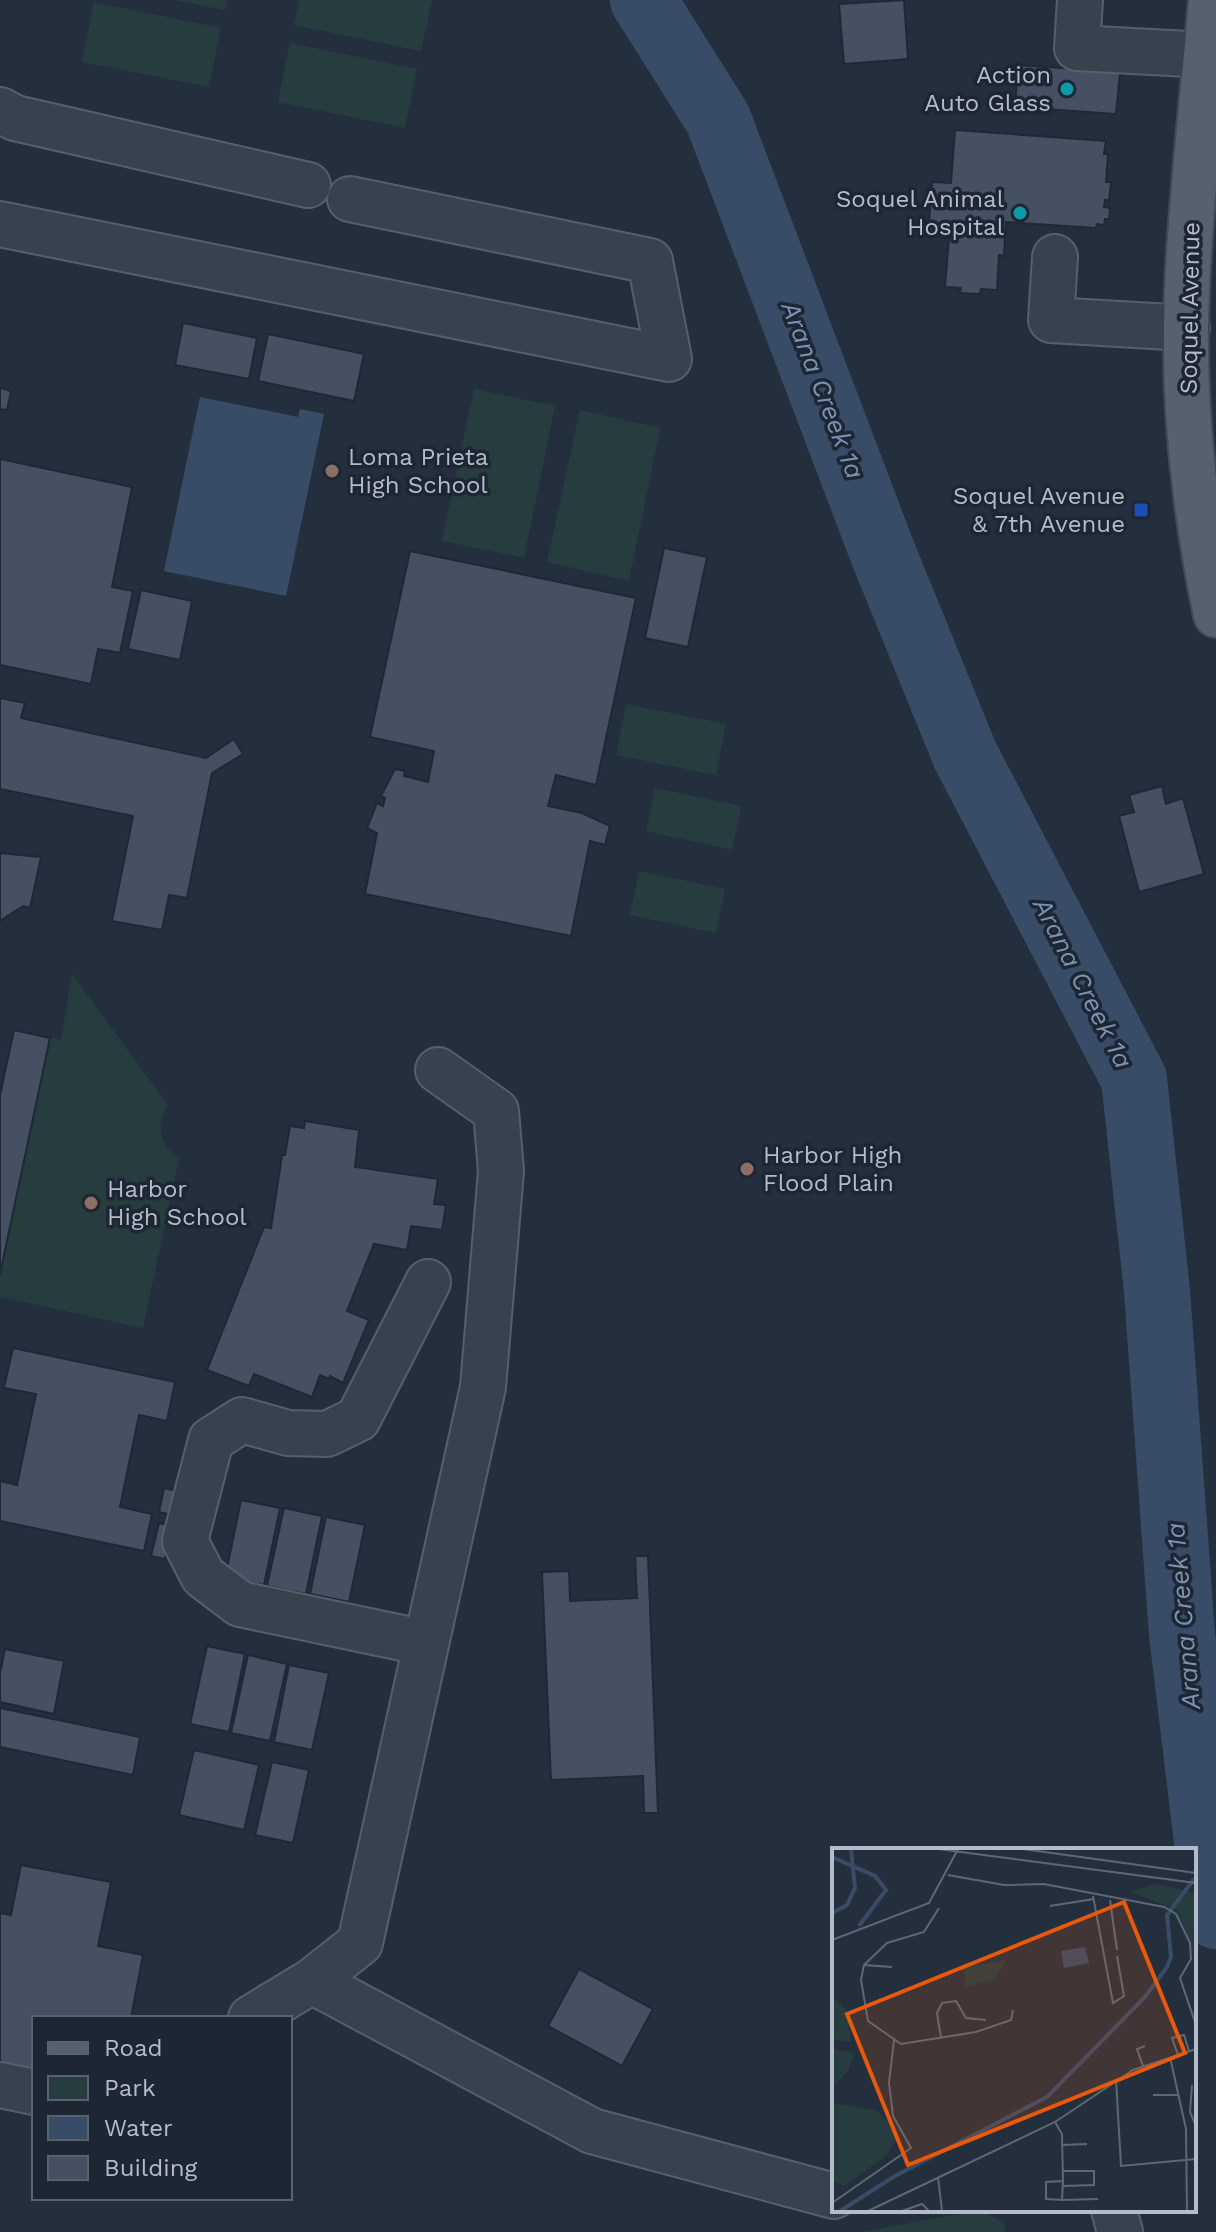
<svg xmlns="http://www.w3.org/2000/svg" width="1216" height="2232" viewBox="0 0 1216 2232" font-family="'Work Sans',sans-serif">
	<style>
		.green { fill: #263c3f }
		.water { fill: #394c67 }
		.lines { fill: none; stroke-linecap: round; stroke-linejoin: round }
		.river { stroke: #394c67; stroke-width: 66 }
		.building { fill: #455162; stroke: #1f2835; stroke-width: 2 }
		.minor-casing { stroke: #565f6c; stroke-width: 48 }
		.major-casing { stroke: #414a57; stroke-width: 48 }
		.minor { stroke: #38414e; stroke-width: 44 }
		.major { stroke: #56606e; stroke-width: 44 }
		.culture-dot { fill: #0f9aa8; stroke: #1d2633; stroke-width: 3 }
		.education-dot { fill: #8d6e63; stroke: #1d2633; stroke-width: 3 }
		.transit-dot { fill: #1a4fb4; stroke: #1d2633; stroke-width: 3 }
		.labels { text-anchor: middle; stroke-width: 7; stroke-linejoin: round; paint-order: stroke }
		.poi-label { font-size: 24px; fill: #b4bcc9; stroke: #1d2633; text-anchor: end }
		.street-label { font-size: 24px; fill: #b4bcc9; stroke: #1d2633 }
		.water-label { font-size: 26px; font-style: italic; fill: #7c92b1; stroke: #1d2633 }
		.inset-river { fill: none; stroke: #394c67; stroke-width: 4 }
		.inset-road { fill: none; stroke: #5e6776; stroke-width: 2 }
		.view { fill: #e8590c; fill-opacity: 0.15; stroke: #e8590c; stroke-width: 4 }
		.inset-edge { fill: none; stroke: #b4bcc9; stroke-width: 4 }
	</style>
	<rect width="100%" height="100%" fill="#242f3e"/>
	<path class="green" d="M174,0H227L225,10Z
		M299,0H432L421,51L294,25Z
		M94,2L221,28L209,87L82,62Z
		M290,43L417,69L405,128L278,102Z
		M474,389L555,406L524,558L442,541Z
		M580,410L660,428L629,581L547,562Z
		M626,704L726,724L716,775L616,755Z
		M655,788L741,806L732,850L646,831Z
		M639,871L725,889L716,933L630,915Z
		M72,974L168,1105C155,1125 160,1146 179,1159L143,1328L0,1297V1274L50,1038L61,1040Z
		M981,2210L1004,2223L1006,2232H860Z"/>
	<path class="water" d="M200,397L298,417L300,409L324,414L286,596L164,571Z"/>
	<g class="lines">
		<path class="river" d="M643,0L718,119L882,551L965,755L1134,1079L1157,1291L1182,1634L1216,1916"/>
	</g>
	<path class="building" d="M904,0L908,59L844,64L839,4Z
		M1018,65L1120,72L1116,114L1015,107Z
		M955,130L1106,141L1104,154H1108L1106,182H1111L1109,201L1105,200L1104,207L1110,208L1109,219H1105L1104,225L1097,224L1096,228L1006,222L1004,256L999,255L997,290L981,289L980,294L960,293L961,288L945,287L949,238L928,236L932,182L951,183Z
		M183,323L257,338L249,379L175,365Z
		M268,334L364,354L354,401L258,381Z
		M0,388L11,391L7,410L0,409Z
		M0,459L132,487L112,587L133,591L120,653L98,649L91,684L0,665Z
		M664,548L707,557L688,647L645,638Z
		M410,551L636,598L596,785L556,775L548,806L582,813L610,826L605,845L590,841L571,936L365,894L377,833L367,828L377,803L383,806L385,798L381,796L395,769L405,771L404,776L428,782L434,751L370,737Z
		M141,590L192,601L180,660L128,649Z
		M0,698L25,703L21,718L206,758L234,739L243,754L212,773L187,898L169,895L162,930L112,921L133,816L0,789Z
		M1162,786L1166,804L1183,798L1204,874L1139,892L1119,816L1134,812L1129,795Z
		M0,853L41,857L30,908L23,906L0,921Z
		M14,1030L50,1038L0,1274V1095Z
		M305,1121L359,1130L355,1167L438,1179L434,1204L446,1205L442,1230L411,1226L407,1250L374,1244L347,1311L369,1320L343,1383L330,1376L329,1379L320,1375L312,1397L254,1374L249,1386L207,1370L264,1227L271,1228L282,1155H285L290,1126L304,1128Z
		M13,1348L175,1382L167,1421L139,1415L120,1507L152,1514L144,1551L0,1521V1481L17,1485L36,1394L4,1388Z
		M164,1488L181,1492L176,1516L159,1512Z
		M241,1500L280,1508L264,1585L225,1578Z
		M284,1508L322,1516L306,1594L267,1586Z
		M326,1517L365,1525L349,1602L310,1594Z
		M159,1523L172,1526L165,1559L151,1556Z
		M635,1556H648L658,1813H644L643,1776L551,1780L542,1572L569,1571L570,1601L637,1598Z
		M207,1646L245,1654L229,1732L190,1724Z
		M5,1649L64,1661L54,1714L0,1702V1673Z
		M248,1655L287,1664L270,1741L231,1733Z
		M289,1665L329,1673L312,1750L274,1742Z
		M0,1708L140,1737L133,1775L0,1747Z
		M194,1750L259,1765L244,1830L179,1815Z
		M272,1762L309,1770L293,1843L255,1835Z
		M21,1865L111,1882L98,1946L143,1955L131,2018H34V2078L0,2072V1913L11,1915Z
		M579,1969L653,2009L622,2066L548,2026Z"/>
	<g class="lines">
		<g class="minor-casing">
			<path id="minor" d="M1080,0L1077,48L1207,55
				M0,110L15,118L308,185
				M0,224L669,359L650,261L350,199
				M1055,257L1051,320L1187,328
				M426,1643L240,1604L203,1576L185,1541L211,1440L242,1420L288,1433L327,1434L358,1419L428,1282
				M312,1981L592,2131L834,2196
				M251,2018L312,1981L360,1943L483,1387L501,1171L496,1111L438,1070
				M0,2085L34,2092
				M1114,2210L1120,2232"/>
		</g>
		<g class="major-casing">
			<path id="major" d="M1211,0C1203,96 1191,193 1187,290C1182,398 1194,509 1216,615"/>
		</g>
		<use href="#minor" class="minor"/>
		<use href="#major" class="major"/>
	</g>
	<g class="culture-dot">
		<circle cx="1067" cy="89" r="8"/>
		<circle cx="1020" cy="213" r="8"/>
	</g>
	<g class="education-dot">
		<circle cx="332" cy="471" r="8"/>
		<circle cx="747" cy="1169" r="8"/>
		<circle cx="91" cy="1203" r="8"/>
	</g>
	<rect class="transit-dot" x="1133" y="502" width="16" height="16" rx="4"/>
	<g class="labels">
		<g class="poi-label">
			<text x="1051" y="83">Action<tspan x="1051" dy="28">Auto Glass</tspan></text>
			<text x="1004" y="207">Soquel Animal<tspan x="1004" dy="28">Hospital</tspan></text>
			<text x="348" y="465" text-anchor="start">Loma Prieta<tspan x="348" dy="28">High School</tspan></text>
			<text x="1125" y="504">Soquel Avenue<tspan x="1125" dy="28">&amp; 7th Avenue</tspan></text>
			<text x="763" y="1163" text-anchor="start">Harbor High<tspan x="763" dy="28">Flood Plain</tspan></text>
			<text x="107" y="1197" text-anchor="start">Harbor<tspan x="107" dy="28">High School</tspan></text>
		</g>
		<g class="street-label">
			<text transform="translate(1190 308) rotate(-89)" y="8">Soquel Avenue</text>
		</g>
		<g class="water-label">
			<text transform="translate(823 390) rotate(69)" y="9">Arana Creek 1a</text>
			<text transform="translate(1083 983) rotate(63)" y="9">Arana Creek 1a</text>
			<text transform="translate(1183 1616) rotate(-95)" y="9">Arana Creek 1a</text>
		</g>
	</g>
	<g transform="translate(832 1848)">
		<rect width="364" height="364" fill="#242f3e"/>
		<path d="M323,36L364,45L360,119L359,95L344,62L300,44ZM175,112L163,131L134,139L131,119ZM0,148L15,163L19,194L0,191ZM0,201L22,205L17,222L0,240ZM0,255L45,262L67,287L54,308L12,338L0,332Z" fill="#263c3f"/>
		<path d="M253,99L257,115L232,120L229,103Z" fill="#394c67"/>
		<path class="inset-river" d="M0,9L43,28L54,42L27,78M0,65L15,57L23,40L19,1M8,363L63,328L215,249L313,149L335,119L339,109L335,67L362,31"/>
		<path class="inset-road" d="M106,1L364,35M191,1L364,25M116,27L172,37L212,36L332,59L344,66L358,95L359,111L348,130L364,177M261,48L281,155L292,148L285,108M278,52L285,102M218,58L262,51M107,60L92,84L55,95L32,117L29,132L36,173L69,196L144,184L179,172L181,162M0,92L97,55L126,1M32,117L60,119M109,190L105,165L110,155L124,153L134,170L154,172M346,207L340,190L352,187L357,203M338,209L354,281L355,363M311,218L305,201L313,198M284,231L289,318L364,311M360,237L358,264L364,278M321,247H347M223,274L230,286L231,333L230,352L214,351V334L231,333M230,297L255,296M230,323H262V337L231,338M106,329L110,363M230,352L266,351M0,355L79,300L61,268L57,235L62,192M36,363L223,274L301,222L364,201M70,363L90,356L97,363"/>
		<path class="view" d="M292,54L353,205L76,317L15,166Z"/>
		<rect width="364" height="364" class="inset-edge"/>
	</g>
	<rect x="32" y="2016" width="260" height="184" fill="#1d2633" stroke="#59626f" stroke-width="2"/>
	<rect x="48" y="2042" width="40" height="12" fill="#56606e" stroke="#59626f" stroke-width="2"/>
	<text x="104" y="2056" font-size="24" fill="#b4bcc9">Road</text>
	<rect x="48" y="2076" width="40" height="24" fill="#263c3f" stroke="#59626f" stroke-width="2"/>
	<text x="104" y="2096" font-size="24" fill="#b4bcc9">Park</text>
	<rect x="48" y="2116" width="40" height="24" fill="#394c67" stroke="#59626f" stroke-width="2"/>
	<text x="104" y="2136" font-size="24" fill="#b4bcc9">Water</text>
	<rect x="48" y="2156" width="40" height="24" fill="#455162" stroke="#59626f" stroke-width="2"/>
	<text x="104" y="2176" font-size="24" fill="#b4bcc9">Building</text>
</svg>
